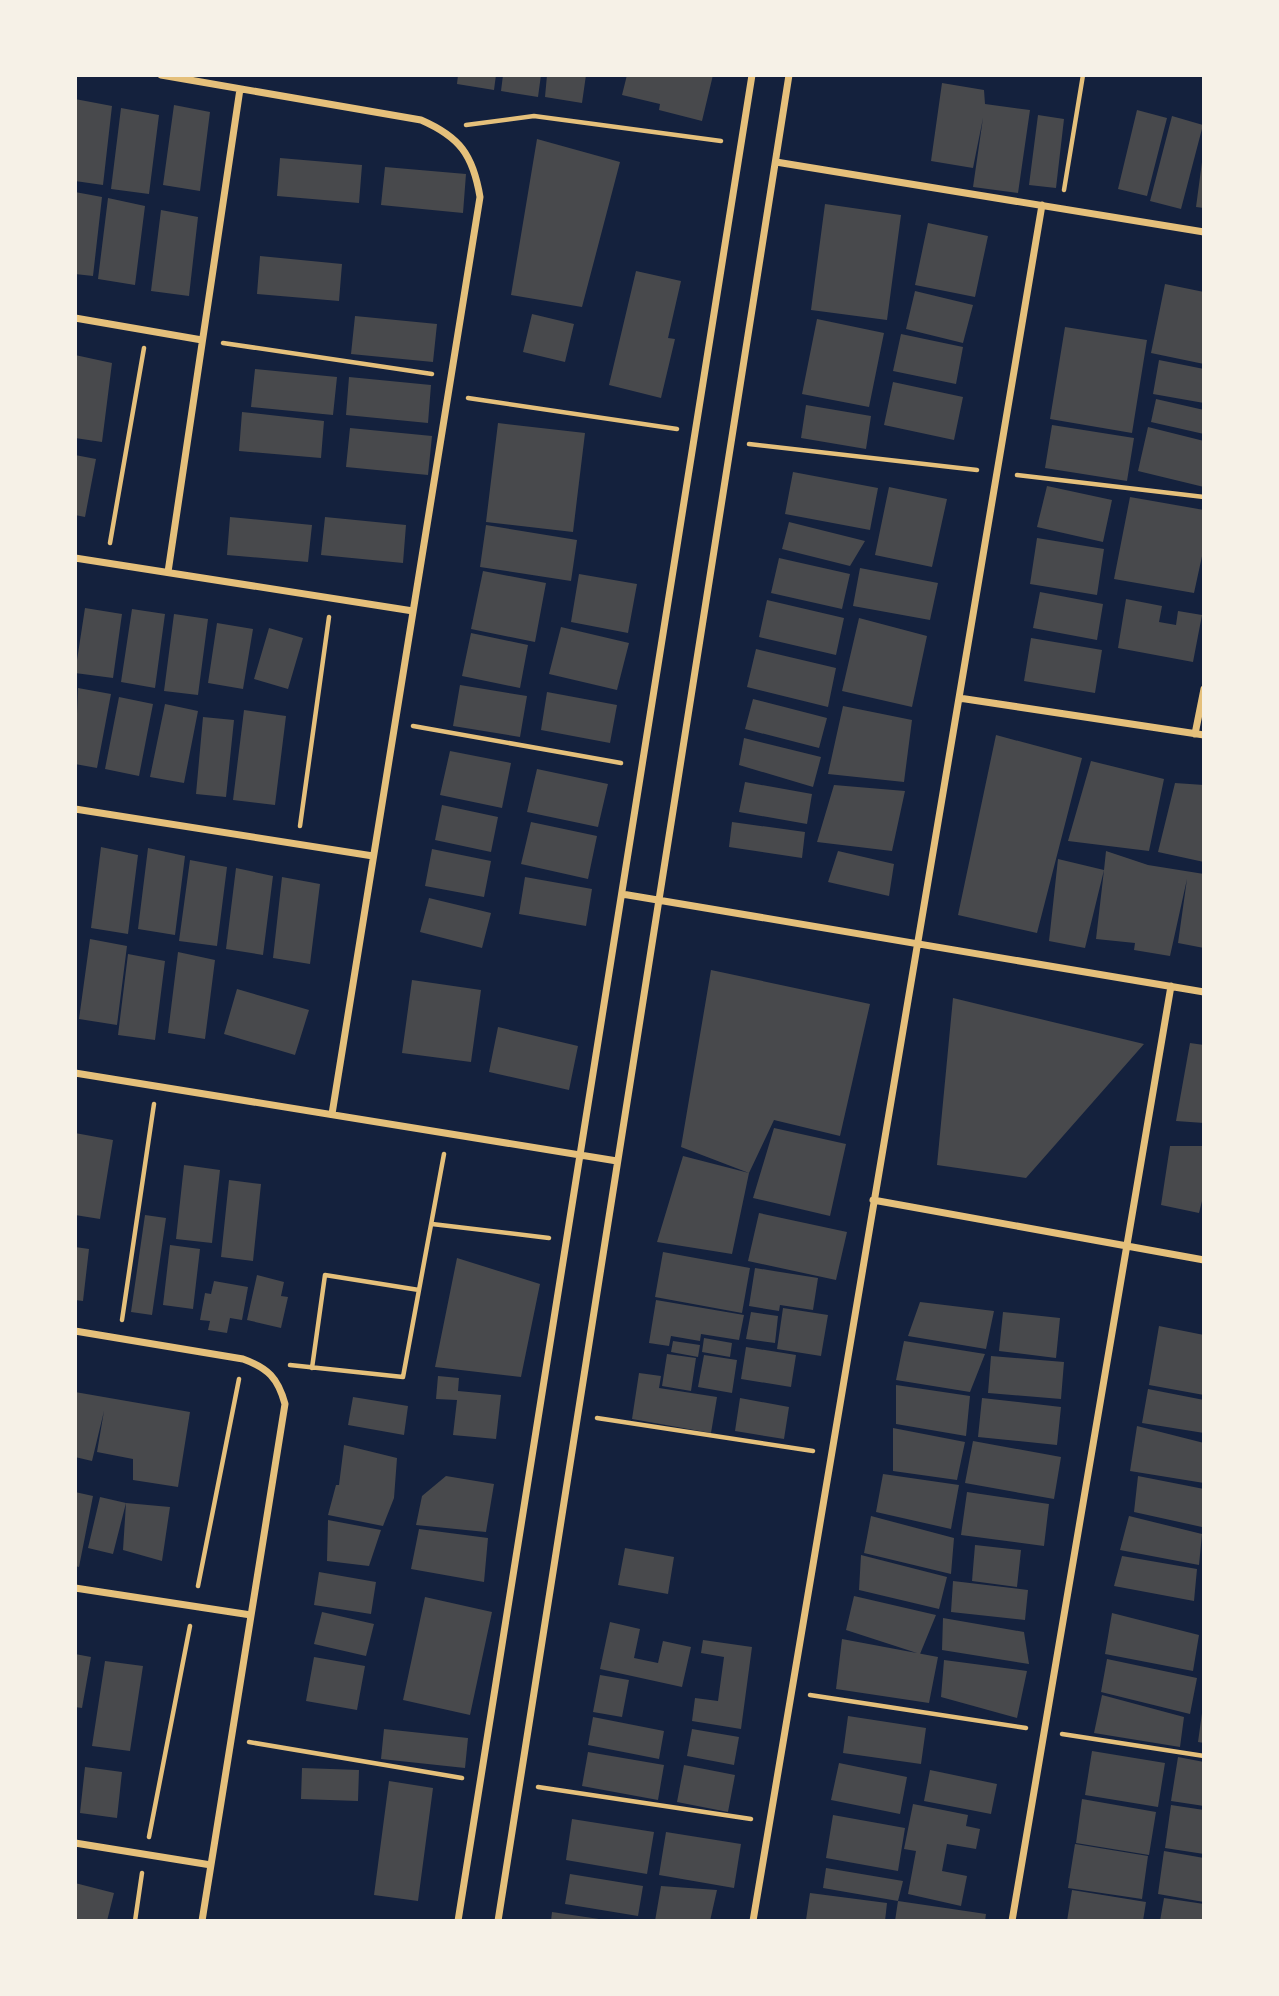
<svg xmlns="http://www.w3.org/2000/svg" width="1279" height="1996" viewBox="0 0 1279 1996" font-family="Barlow,sans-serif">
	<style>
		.building { fill: #48494c }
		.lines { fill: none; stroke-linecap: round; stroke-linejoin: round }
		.path { stroke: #e5c07b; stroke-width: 4.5 }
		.minor { stroke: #e5c07b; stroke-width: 7 }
	</style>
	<rect width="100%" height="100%" fill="#14213d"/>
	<path class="building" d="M458,75H496L494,90L457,84Z
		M503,75H541L538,97L501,91Z
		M547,75H586L582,103L545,97Z
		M627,75H713L702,121L659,110L660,104L622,95Z
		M942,83L984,90L985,104L1030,110L1018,193L973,187L983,118L973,168L931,161Z
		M75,99L112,106L103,185L75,181Z
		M174,105L210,112L200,191L163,185Z
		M121,108L159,115L149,194L111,189Z
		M1137,110L1167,118L1147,196L1118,189Z
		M1038,115L1064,119L1056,188L1029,185Z
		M1172,116L1203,125L1181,209L1150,201Z
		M537,139L620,162L582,307L511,295Z
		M280,158L362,165L359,203L277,196Z
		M1202,162H1204V208L1196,207Z
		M385,167L466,174L463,213L381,205Z
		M75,192L102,197L93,276L75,274Z
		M108,198L145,206L135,285L98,279Z
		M825,204L901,215L887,320L811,310Z
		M161,210L198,217L189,296L151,291Z
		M928,223L988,236L975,297L915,285Z
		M260,256L342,264L339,301L257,294Z
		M636,271L681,281L668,338L675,339L661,398L609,385Z
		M1165,284L1204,292V364L1151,353Z
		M915,291L973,305L963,343L906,329Z
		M532,314L574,324L565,362L523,352Z
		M355,316L437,324L433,362L351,354Z
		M817,319L884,333L869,407L802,394Z
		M1065,327L1147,340L1132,433L1050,419Z
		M901,334L963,347L956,384L893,371Z
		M75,355L112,363L102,442L75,438Z
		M1159,360L1204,369V403L1153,394Z
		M255,369L337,377L333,415L251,407Z
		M349,377L431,385L428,423L346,415Z
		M893,382L963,397L954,440L884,425Z
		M1156,399L1204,410V434L1151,422Z
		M806,405L871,416L866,449L801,438Z
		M242,412L324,421L321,458L239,451Z
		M498,423L585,433L573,532L486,522Z
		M1052,425L1134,438L1127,481L1045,468Z
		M1148,427L1204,441V487L1138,471Z
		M350,428L432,436L428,475L346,467Z
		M75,455L96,459L85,517L75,515Z
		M793,472L878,488L870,530L785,514Z
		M1047,486L1112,500L1103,542L1037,527Z
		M889,487L947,499L932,567L875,555Z
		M1130,497L1204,510V547L1194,593L1114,579Z
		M230,517L312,525L308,562L227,555Z
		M325,517L406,525L403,563L321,555Z
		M789,522L865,541L850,566L782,549Z
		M486,525L577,540L571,581L480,567Z
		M1037,538L1104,549L1097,595L1030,584Z
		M779,558L850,574L842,609L771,593Z
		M860,568L938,583L930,620L853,606Z
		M483,571L546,583L535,642L471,629Z
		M579,574L637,584L628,633L571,622Z
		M1040,592L1103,604L1097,640L1033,628Z
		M1126,599L1162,606L1159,622L1176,625L1178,611L1202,615L1193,662L1118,648Z
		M767,600L844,618L836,655L759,637Z
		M85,608L122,614L113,678L75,673Z
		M132,609L165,614L155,688L121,682Z
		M174,614L208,619L198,695L164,691Z
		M859,618L927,636L912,707L842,691Z
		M217,623L253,629L243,689L208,683Z
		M561,627L629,643L617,690L549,674Z
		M269,628L303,638L288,689L254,679Z
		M471,633L528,645L520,688L462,676Z
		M1031,638L1102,650L1095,693L1024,681Z
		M756,649L836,668L828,707L747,687Z
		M460,685L527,696L520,737L453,726Z
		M78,688L111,694L97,768L75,764Z
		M547,692L617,705L610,743L541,730Z
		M119,697L153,704L139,776L105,769Z
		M753,699L827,718L819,748L745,729Z
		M165,704L198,711L184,783L150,777Z
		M843,706L912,720L904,782L828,774Z
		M244,710L286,716L275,805L233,800Z
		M203,717L234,720L226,797L196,794Z
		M996,735L1082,758L1037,933L958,915Z
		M744,738L821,757L813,787L739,765Z
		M450,751L511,763L502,808L440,795Z
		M1091,761L1164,779L1149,851L1068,841Z
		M537,769L608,784L598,827L527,812Z
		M745,782L812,794L807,824L739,812Z
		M1175,783L1204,785V862L1158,852Z
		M834,785L905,791L892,851L817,842Z
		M442,805L498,817L491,852L435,840Z
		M531,822L597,836L588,879L521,864Z
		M732,822L805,832L802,858L729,847Z
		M101,847L138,855L128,934L91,928Z
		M148,848L185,856L175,935L138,929Z
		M432,849L491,861L484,897L425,886Z
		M838,851L894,864L889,896L828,882Z
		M1106,851L1148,865L1204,874V948L1178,943L1187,879L1170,956L1134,950L1135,943L1096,939L1104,870L1085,948L1049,941L1058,859L1104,870Z
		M190,860L227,867L217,946L179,941Z
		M236,868L273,876L263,955L226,949Z
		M282,877L320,884L310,964L273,958Z
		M525,877L592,889L586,926L519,914Z
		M429,898L491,913L482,948L420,932Z
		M90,939L127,946L117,1025L79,1019Z
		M178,952L215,960L205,1039L168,1033Z
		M128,954L165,961L155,1040L118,1035Z
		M711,970L870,1004L840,1136L774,1120L749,1173L732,1254L657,1242L683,1156L749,1173L681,1147Z
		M412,980L481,990L471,1062L402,1053Z
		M237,989L309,1010L295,1055L224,1034Z
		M953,998L1144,1044L1026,1178L937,1165Z
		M498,1027L578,1046L569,1090L489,1072Z
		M1190,1043L1204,1045V1123L1176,1121Z
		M774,1128L846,1144L830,1216L753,1198Z
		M75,1133L113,1140L100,1219L75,1215Z
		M1170,1146H1204V1193L1199,1213L1161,1205Z
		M184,1165L220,1170L212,1243L176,1239Z
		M229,1180L261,1184L253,1261L221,1257Z
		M759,1213L847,1232L836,1280L748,1261Z
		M145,1215L166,1218L152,1315L131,1312Z
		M170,1245L200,1249L193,1309L163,1305Z
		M75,1247L89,1249L83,1301L75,1300Z
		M663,1252L750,1268L742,1313L655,1297Z
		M457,1258L540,1284L521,1377L435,1367Z
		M755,1268L818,1278L813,1310L780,1305L779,1311L749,1306Z
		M257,1275L284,1282L281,1296L288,1297L281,1328L247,1320Z
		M214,1281L248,1287L242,1320L230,1318L227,1333L208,1330L210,1321L200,1320L205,1293L211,1294Z
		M656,1300L744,1315L739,1340L701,1334L700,1341L671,1336L669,1346L649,1343Z
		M920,1302L994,1311L986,1349L908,1336Z
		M783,1308L828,1315L821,1356L777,1349Z
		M751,1312L778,1316L775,1343L746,1339Z
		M1003,1312L1060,1318L1056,1358L999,1351Z
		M1159,1326L1204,1335V1395L1149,1385Z
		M704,1338L732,1343L730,1357L702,1352Z
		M673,1341L700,1345L698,1357L671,1352Z
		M904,1341L985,1354L970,1392L896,1380Z
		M746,1347L796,1355L791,1387L741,1379Z
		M667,1354L696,1358L691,1391L662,1386Z
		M704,1355L737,1360L732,1393L698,1387Z
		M991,1356L1064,1362L1061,1399L988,1393Z
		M639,1373L661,1376L659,1388L717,1397L711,1433L632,1419Z
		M438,1376L459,1378L458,1391L501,1395L496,1439L453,1435L457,1400L436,1399Z
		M896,1385L970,1396L966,1436L896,1424Z
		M1148,1389L1204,1400V1433L1142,1423Z
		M75,1392L190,1412L178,1487L133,1480V1459L97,1452L104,1411L92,1461L75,1457Z
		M353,1397L408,1406L404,1435L348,1425Z
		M740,1398L789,1407L784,1439L735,1431Z
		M982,1398L1061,1407L1057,1445L978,1437Z
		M1137,1426L1204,1443V1483L1130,1471Z
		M893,1428L965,1442L957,1480L893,1471Z
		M973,1441L1061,1457L1054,1499L965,1483Z
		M344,1445L397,1458L394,1498L383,1526L328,1515L336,1485H339Z
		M883,1474L959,1485L951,1529L876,1512Z
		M446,1476L494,1484L486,1532L416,1525L422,1496Z
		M1138,1476L1204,1489L1202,1527L1134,1512Z
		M75,1492L93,1496L79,1567L75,1566Z
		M967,1492L1049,1504L1044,1546L961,1535Z
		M100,1497L126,1503L113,1554L88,1548Z
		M126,1503L170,1507L162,1561L123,1550Z
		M871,1516L954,1538L951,1574L864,1553Z
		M1129,1516L1202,1534L1199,1565L1120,1550Z
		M328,1520L381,1530L369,1566L327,1561Z
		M419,1529L488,1538L484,1582L411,1569Z
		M975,1545L1021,1550L1017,1587L972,1581Z
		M625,1548L674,1557L668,1594L618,1585Z
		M861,1555L947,1577L939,1609L859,1590Z
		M1122,1556L1197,1569L1194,1601L1114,1586Z
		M319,1572L376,1582L371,1614L314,1605Z
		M953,1581L1028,1590L1025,1620L951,1612Z
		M854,1596L936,1615L920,1654L846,1630Z
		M425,1597L492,1612L470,1715L403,1700Z
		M322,1612L374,1624L366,1656L314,1644Z
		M1112,1613L1199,1635L1193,1671L1105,1654Z
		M943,1618L1024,1632L1029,1664L942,1650Z
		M610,1622L640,1629L634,1658L658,1663L663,1641L691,1647L682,1687L600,1669Z
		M842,1639L938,1657L929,1703L836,1689Z
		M703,1640L752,1647L741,1729L692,1721L695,1698L718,1701L724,1657L701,1653Z
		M75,1654L91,1657L82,1708L75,1707Z
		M314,1657L365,1666L357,1710L306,1701Z
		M1107,1659L1197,1678L1190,1714L1101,1692Z
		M944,1660L1027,1671L1017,1718L941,1697Z
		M105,1661L143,1666L130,1751L92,1746Z
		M600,1675L629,1680L622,1717L593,1712Z
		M1102,1695L1184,1717L1180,1747L1094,1733Z
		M1202,1713H1204V1743L1198,1742Z
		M848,1716L926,1728L921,1764L843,1753Z
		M593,1717L664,1731L659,1759L588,1745Z
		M384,1729L468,1738L465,1768L381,1759Z
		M692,1729L739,1737L734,1765L687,1756Z
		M1092,1751L1165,1763L1158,1807L1085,1795Z
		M588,1752L664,1765L658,1800L582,1786Z
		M1178,1757L1204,1762V1806L1171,1801Z
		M839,1763L907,1777L900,1814L831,1800Z
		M684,1765L735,1775L728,1812L677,1802Z
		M85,1767L122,1772L117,1818L80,1813Z
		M302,1768L359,1770L358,1801L301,1799Z
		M930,1770L997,1784L991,1814L924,1801Z
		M389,1781L433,1788L418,1901L374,1895Z
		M1082,1799L1156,1812L1149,1855L1076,1843Z
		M913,1804L968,1815L966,1826L980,1829L976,1849L947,1844L942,1871L967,1876L961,1906L908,1894L916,1851L904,1849Z
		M1171,1805L1204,1810V1854L1165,1848Z
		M833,1815L905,1828L898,1871L826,1858Z
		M572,1819L654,1832L647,1874L566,1860Z
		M666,1832L741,1844L734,1888L659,1875Z
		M1075,1844L1148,1856L1142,1899L1068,1888Z
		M1164,1851L1204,1858V1902L1158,1894Z
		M826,1868L903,1881L898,1901L823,1888Z
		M570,1874L643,1886L638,1916L565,1904Z
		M75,1883L114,1893L107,1921H75Z
		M661,1886L717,1890L710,1921H655Z
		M1072,1890L1146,1902L1143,1921H1067Z
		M810,1893L887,1903L885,1921L806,1920Z
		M1164,1898L1204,1904V1921H1160Z
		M898,1901L986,1914L985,1921H895Z
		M552,1912L599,1919V1921H551Z"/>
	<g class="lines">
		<path class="path" d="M466,125L534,116L721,141
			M1064,190L1083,75
			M223,343L432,374
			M468,398L677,429
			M749,444L977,470
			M1017,475L1204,497
			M110,543L144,348
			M413,726L621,763
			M300,826L329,617
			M432,1224L549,1238
			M122,1320L154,1104
			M290,1365L403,1377L444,1154
			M312,1368L325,1275L419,1290
			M597,1418L813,1451
			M198,1586L239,1379
			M810,1695L1026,1728
			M1062,1734L1204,1756
			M249,1742L462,1778
			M538,1787L751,1819
			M149,1837L190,1626
			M135,1921L142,1873"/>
		<path class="minor" d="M161,75L421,120C460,137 473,155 480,197L332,1114
			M776,162L1204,232
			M75,318L202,340
			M75,558L413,611
			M168,572L240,89
			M959,698L1204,735
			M1195,734L1204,689
			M75,809L373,856
			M622,894L1204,992
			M75,1073L617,1161
			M873,1200L1204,1260
			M75,1331L243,1359C268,1368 278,1378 285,1404L202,1921
			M75,1588L251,1615
			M75,1843L211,1865
			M458,1921L752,75
			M498,1921L789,75
			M753,1921L1042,205
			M1012,1921L1171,986"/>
	</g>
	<rect width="1279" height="1996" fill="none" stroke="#f6f1e7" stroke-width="154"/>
</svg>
